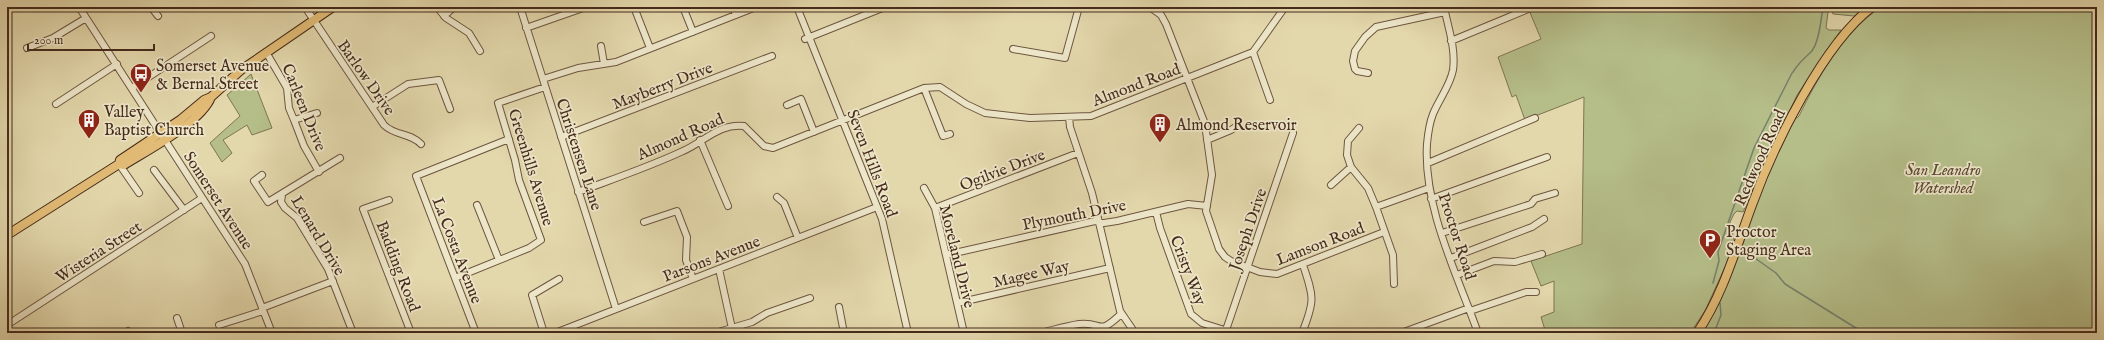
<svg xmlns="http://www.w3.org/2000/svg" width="2104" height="340" viewBox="0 0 2104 340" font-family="'IM FELL English',serif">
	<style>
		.green { fill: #b5be89; stroke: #7e7452 }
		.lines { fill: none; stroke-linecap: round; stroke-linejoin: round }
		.stream { stroke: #76816e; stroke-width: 1.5 }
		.minor-casing { stroke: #6d5640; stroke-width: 8 }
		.major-casing { stroke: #462b1c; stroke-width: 10 }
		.minor { stroke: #ede6c9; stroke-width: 6 }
		.major { stroke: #e2bc76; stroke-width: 8 }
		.labels { text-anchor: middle; stroke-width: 3.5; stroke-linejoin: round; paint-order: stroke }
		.poi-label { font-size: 16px; fill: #462b1c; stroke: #ede6c9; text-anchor: start }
		.street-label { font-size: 16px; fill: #462b1c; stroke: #ede6c9 }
		.park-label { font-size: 16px; font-style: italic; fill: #5c4832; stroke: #ede6c9 }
	</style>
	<rect width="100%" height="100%" fill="#e3d8ac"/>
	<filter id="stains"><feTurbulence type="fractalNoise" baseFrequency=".005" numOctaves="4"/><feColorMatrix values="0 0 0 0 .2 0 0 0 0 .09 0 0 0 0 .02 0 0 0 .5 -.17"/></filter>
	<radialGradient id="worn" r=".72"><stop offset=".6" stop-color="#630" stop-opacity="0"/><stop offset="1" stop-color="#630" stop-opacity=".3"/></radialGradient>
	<path class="green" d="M1537,7H1826L1828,12L1826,28L1829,30H1841L1797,95L1743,212L1737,211L1734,214L1730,222L1734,240L1729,258L1705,311L1690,333H1536L1545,330L1541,317L1554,312V281L1541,286L1531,261L1582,244L1584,97L1525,120L1516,95L1512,97L1498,57L1541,39L1529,10Z
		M1830,7H1866L1854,16L1833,14Z
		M1881,7H2097V333H1702L1700,328L1792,116L1797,118L1799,116C1819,75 1843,33 1881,7Z
		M251,74L272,128L252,135L247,125L223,140L232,153L222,162L210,143L240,116L227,95Z"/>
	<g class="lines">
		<path class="stream" d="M1793,72C1798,64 1803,59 1810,53C1819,45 1821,19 1823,7
			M1752,256L1776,273L1785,284L1864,333
			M1713,283L1719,261L1718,252L1754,148L1792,73
			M1714,333L1721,315L1720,303"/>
		<g class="minor-casing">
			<path id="minor" d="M79,7L245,264L272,333
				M151,7L158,16
				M305,7L384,125C395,136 411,133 421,144
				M437,7L446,18L469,33L480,51
				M520,7L616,309
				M634,7L650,48
				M683,7L693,32
				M733,7L736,15
				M797,7L882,219L908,333
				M1150,7L1161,15L1166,24L1205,124L1212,175L1206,211L1219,249L1225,257L1231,261L1260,272L1277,274L1384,232
				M1444,7C1448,27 1456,49 1453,70C1450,86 1439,99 1433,114C1429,124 1428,133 1427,144C1423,207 1457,274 1478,333
				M444,16L454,7
				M526,28L586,7
				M805,39L885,7
				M1451,41L1533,7
				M601,46L604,64
				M27,48L53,38L86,18
				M1013,49L1065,58L1079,7
				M266,52L287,88L289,108L294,120L304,146L319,172
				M1253,52L1270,100
				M1368,73L1357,71L1355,69L1353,61L1355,51L1365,37L1376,27L1445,12
				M543,79L578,68L616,62L756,7
				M132,88L211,36
				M924,88L943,136L950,134
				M56,104L117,64
				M787,105L801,99L814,132
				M372,107L408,84L439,80L450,109
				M1069,117L1070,127L1092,193L1120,311L1135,333
				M294,120L317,113
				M1359,128L1348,141L1347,155L1351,167L1368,188L1376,207L1393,255L1394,284
				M561,137L772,56
				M700,140L728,206
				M1207,140L1231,130L1237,126
				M1428,163L1535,118
				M119,164L139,193
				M154,170L184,210
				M262,175L254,181L268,202L340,158
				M1331,185L1351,167
				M924,188L935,208L964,333
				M578,192C613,179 649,167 683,151C704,142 719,123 744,126L764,146L773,148L924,88L940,87L966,104L985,113L1030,118L1091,116L1253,52L1285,7
				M282,195L281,202L285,208L297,218L328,269L353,333
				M777,197L784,203L798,238
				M1431,199L1547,157
				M389,200L363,209L411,333
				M477,205L499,260
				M1376,207L1429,188
				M935,208L1078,153
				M1156,212L1160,228L1191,314L1202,323L1234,333
				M644,222L677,211L687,237L686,260L693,279
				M1442,233L1531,204L1535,199L1555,193
				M946,255L1095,221L1104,223L1117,221L1188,204L1207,206
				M1451,258L1532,227L1544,219
				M719,269L733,333
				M1457,275L1494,261L1515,262L1542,254
				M455,278L529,248L541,240L519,180L515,160L498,103L545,87
				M957,303L1110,268
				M839,307L844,333
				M262,308L333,281
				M1470,311L1526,292H1536
				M177,318L182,333
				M7,325L202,198
				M219,325L263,311
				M125,333L128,331
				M476,333L416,176L509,139
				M544,333L532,295L559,279
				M555,333L877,207
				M715,333L752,322L767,313L810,298
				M1040,333C1053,330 1066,326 1079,324C1103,321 1097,337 1121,314
				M1225,333L1293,133
				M1302,333C1315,301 1314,297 1303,265
				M1401,333L1469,308"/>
		</g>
		<g class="major-casing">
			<path id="major" d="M119,164L120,160L180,120L204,100L211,97L241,70L333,7
				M7,235L119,164L124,165C146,151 202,122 211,97
				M1697,333C1723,295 1736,248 1752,205C1773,147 1823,44 1872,7"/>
		</g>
		<use href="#minor" class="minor"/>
		<use href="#major" class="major"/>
	</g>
	<defs>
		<g id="bus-pin" transform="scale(1.15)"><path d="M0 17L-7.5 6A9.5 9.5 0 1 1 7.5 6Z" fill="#8f2418" stroke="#ede6c9"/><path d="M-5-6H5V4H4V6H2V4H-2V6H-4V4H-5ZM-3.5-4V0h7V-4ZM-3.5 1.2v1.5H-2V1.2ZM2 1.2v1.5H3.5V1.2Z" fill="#fff"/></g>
		<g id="building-pin" transform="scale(1.15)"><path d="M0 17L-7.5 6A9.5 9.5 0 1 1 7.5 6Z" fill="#8f2418" stroke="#ede6c9"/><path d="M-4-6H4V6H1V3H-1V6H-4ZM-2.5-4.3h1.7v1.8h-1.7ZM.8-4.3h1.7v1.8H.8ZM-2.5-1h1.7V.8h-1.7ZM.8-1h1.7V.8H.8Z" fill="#fff"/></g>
		<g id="parking-pin" transform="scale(1.15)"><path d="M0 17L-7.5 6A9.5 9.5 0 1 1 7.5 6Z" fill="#8f2418" stroke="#ede6c9"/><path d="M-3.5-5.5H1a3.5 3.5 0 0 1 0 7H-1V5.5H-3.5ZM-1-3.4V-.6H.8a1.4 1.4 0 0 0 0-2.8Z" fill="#fff"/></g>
	</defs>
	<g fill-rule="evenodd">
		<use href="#bus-pin" x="141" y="74"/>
		<use href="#building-pin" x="89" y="120"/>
		<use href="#building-pin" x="1160" y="124"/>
		<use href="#parking-pin" x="1710" y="240"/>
	</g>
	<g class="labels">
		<g class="poi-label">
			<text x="156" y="71">Somerset Avenue<tspan x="156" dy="18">&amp; Bernal Street</tspan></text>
			<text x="104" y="117">Valley<tspan x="104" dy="18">Baptist Church</tspan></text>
			<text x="1176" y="130">Almond Reservoir</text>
			<text x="1726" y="237">Proctor<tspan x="1726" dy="18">Staging Area</tspan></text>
		</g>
		<g class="street-label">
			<text transform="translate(367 77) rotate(55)" y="6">Barlow Drive</text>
			<text transform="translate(1136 84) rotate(-21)" y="6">Almond Road</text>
			<text transform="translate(662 85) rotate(-21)" y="6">Mayberry Drive</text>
			<text transform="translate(305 107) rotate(68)" y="6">Carleen Drive</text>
			<text transform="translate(680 136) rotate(-24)" y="6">Almond Road</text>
			<text transform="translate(580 154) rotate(72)" y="6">Christensen Lane</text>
			<text transform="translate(1759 157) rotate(-66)" y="6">Redwood Road</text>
			<text transform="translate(873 163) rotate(69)" y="6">Seven Hills Road</text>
			<text transform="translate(532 167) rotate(73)" y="6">Greenhills Avenue</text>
			<text transform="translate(1002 169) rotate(-21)" y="6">Ogilvie Drive</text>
			<text transform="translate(219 200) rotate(57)" y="6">Somerset Avenue</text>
			<text transform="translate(1074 214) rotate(-11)" y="6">Plymouth Drive</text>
			<text transform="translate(1247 229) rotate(-71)" y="6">Joseph Drive</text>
			<text transform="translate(319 235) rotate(59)" y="6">Lenard Drive</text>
			<text transform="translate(1458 236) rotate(72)" y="6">Proctor Road</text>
			<text transform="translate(1320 243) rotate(-21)" y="6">Lamson Road</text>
			<text transform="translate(458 250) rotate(69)" y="6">La Costa Avenue</text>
			<text transform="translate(98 251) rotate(-33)" y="6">Wisteria Street</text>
			<text transform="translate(958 256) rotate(76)" y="6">Moreland Drive</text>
			<text transform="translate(711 258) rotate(-21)" y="6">Parsons Avenue</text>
			<text transform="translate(399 266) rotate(69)" y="6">Badding Road</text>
			<text transform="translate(1189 270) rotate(69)" y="6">Cristy Way</text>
			<text transform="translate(1031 273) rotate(-13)" y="6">Magee Way</text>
		</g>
		<g class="park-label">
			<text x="1943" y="175">San Leandro<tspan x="1943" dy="18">Watershed</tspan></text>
		</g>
	</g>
	<rect width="2104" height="340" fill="none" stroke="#e3d8ac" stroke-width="24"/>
	<rect x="8" y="8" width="2088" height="324" fill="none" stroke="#462b1c" stroke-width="2"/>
	<rect x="12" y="12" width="2080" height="316" fill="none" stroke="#462b1c"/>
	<path d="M28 44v6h126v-6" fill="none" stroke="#462b1c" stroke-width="2"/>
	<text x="34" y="44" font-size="12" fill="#462b1c" stroke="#ede6c9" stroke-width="3" paint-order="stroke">200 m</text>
	<rect width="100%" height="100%" filter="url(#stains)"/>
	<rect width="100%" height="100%" fill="url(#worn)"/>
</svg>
